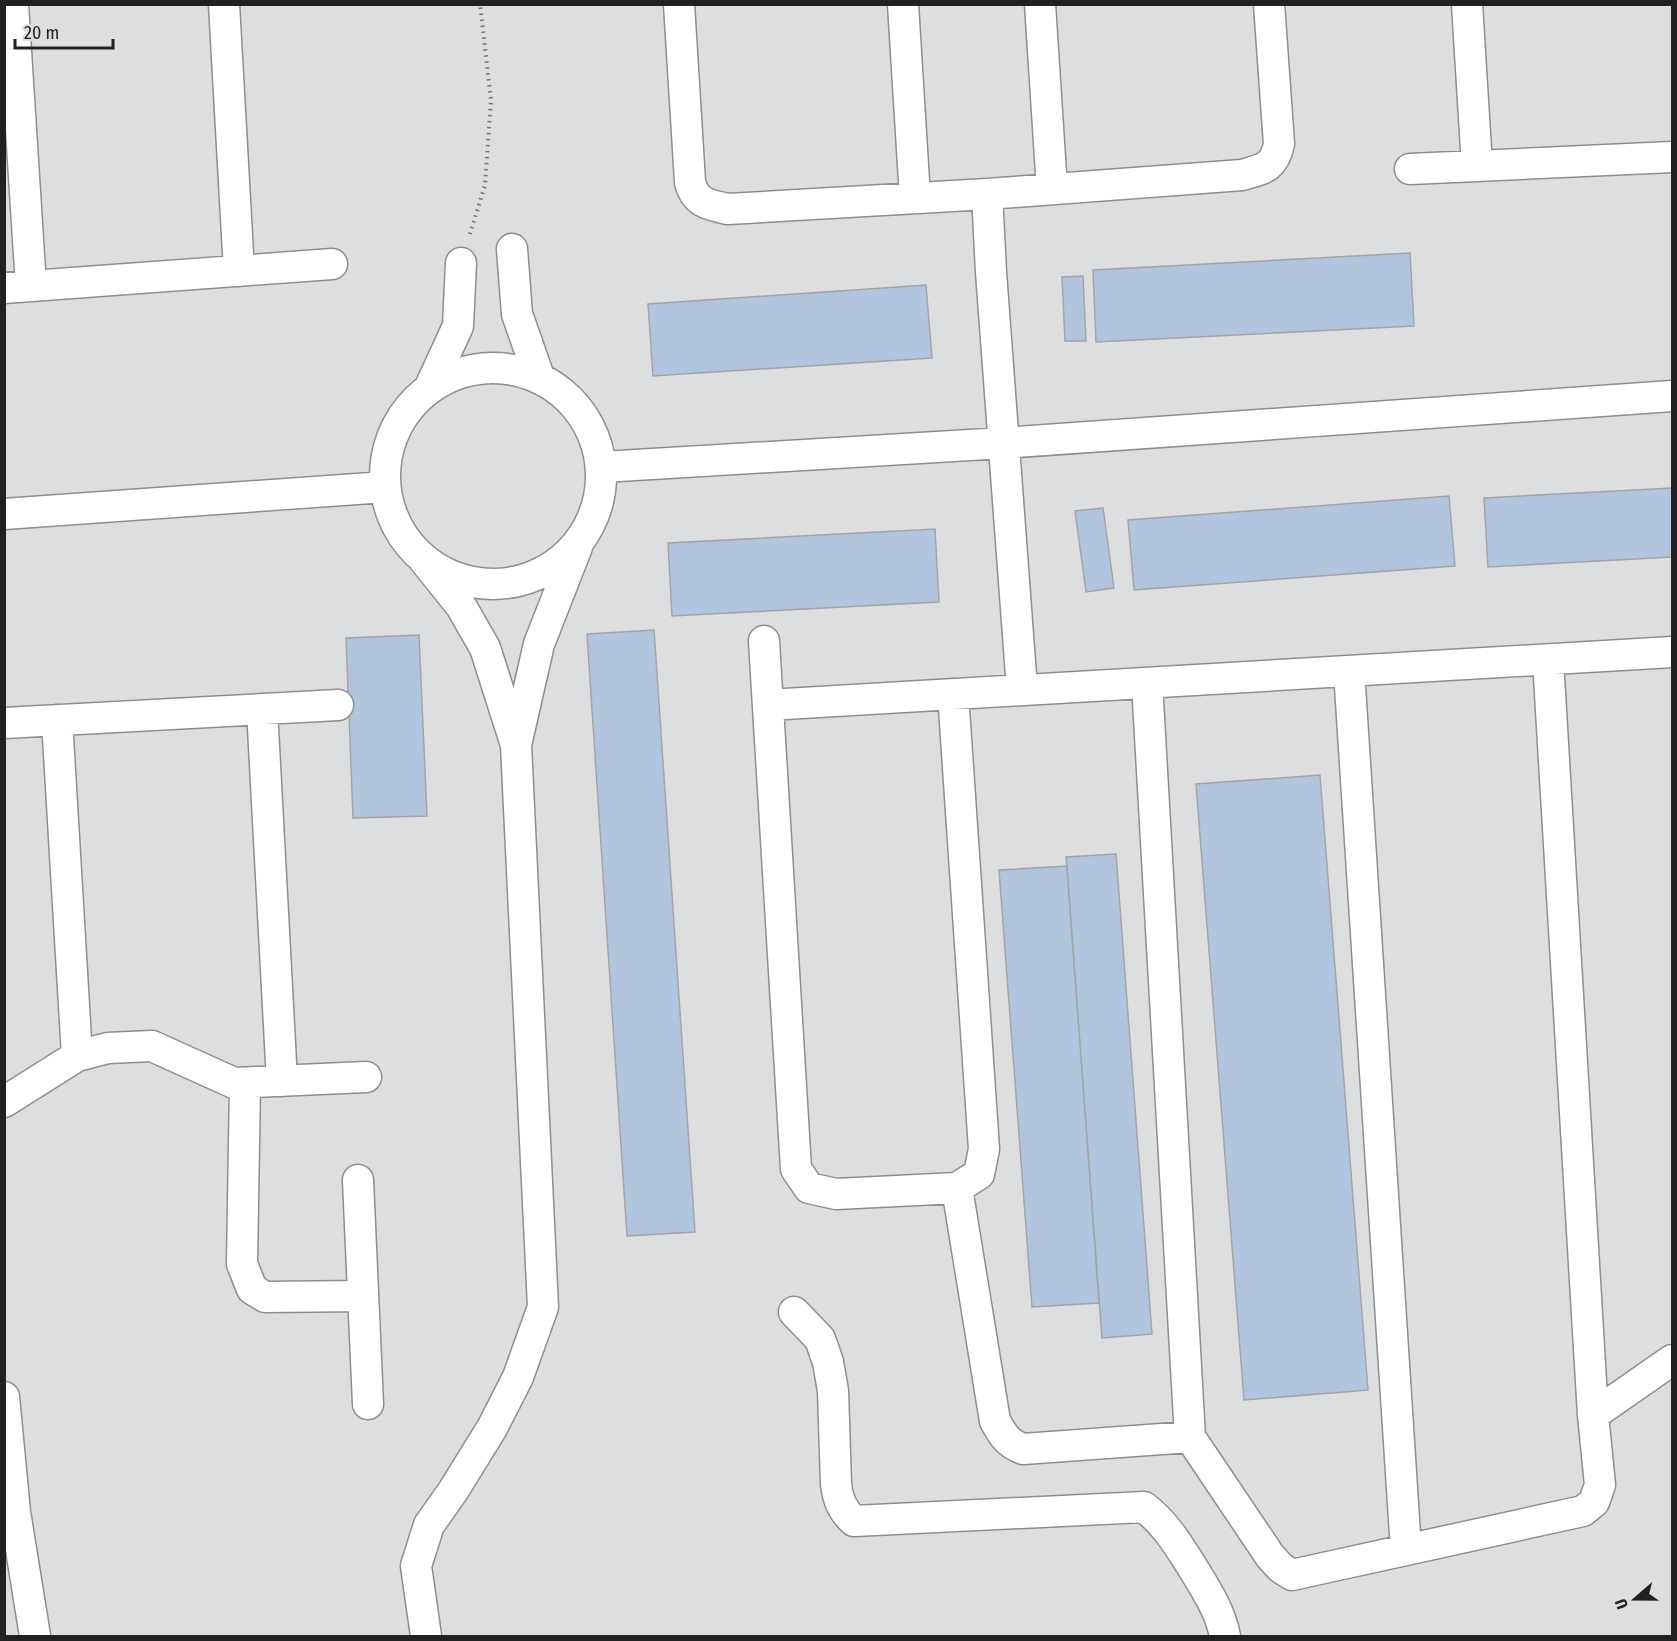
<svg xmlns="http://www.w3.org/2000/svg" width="1677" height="1641" viewBox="0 0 1677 1641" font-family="'Fira Sans Condensed',sans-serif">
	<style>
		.building { fill: #b1c4de; stroke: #a3a4a6; stroke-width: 1.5 }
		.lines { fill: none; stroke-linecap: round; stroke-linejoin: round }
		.street-casing { stroke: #8e8e90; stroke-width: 33 }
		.path { stroke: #767778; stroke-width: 4; stroke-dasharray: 1.5 4.5; stroke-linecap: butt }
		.street { stroke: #fff; stroke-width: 30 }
	</style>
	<rect width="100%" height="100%" fill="#dddee0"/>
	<path class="building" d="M1410,253L1414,326L1096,342L1093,270Z
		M1083,276L1086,341H1065L1062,277Z
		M926,285L932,358L653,376L648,304Z
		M1672,488V557L1488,567L1484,498Z
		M1449,496L1455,566L1134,590L1128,520Z
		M1103,508L1114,588L1086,592L1075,511Z
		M935,529L939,602L672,616L668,543Z
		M654,630L695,1232L627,1236L587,634Z
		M419,635L427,816L353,818L346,638Z
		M1320,775L1368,1390L1244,1400L1196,784Z
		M1116,854L1152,1334L1102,1338L1066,857Z
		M1067,866L1099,1303L1032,1307L999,870Z"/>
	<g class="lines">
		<g class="street-casing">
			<path id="street" d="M13,4L31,286
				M224,4L239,271
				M679,4L690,182C695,203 709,205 728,209L987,194L1242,175C1263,169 1274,168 1279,144L1269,4
				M903,4L915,198
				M1040,4L1052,189
				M1467,4L1477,166
				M1410,169L1672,157
				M987,194L991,272L1022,689
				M512,249L517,314L539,377
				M4,288L332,264
				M385 476a108 108 0 1 1 216 0a108 108 0 1 1-216 0Z
				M430,387L458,326L461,263
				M602,467L1003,443L1672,396
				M4,514L385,487
				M424,560L461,606L485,648L516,745L543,1307L518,1377L492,1428L453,1491L429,1525L416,1566L426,1636
				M764,641L796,1169L809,1188L836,1194L957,1188L979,1174L984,1149L953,694
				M1548,660L1593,1415
				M1349,671L1406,1550
				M1147,683L1190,1437L1270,1556L1281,1568L1292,1575L1583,1511L1594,1502L1600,1485L1593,1415L1672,1360
				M768,705L1672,652
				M262,709L282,1081
				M57,720L77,1056
				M4,723L338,705
				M516,745L539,644L577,547
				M245,1083L242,1264L252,1289L265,1297L363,1296
				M4,1102L77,1056L108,1048L152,1046L234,1083L366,1077
				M358,1180L368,1404
				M957,1188L995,1421C1003,1435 1007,1443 1023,1449L1190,1437
				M794,1312L820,1339L828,1362L833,1391L836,1484C838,1500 842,1510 854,1521L1144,1507C1165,1523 1177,1543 1191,1565C1205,1588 1220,1610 1225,1636
				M4,1397L15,1512L35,1636"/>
		</g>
		<path class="path" d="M470,234L485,185L491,100L480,4"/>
		<use href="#street" class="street"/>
	</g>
	<rect width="1677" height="1641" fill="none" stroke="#212122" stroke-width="12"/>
	<g transform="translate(1635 1599) rotate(250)" stroke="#dddee0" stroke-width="4.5" paint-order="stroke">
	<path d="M0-4.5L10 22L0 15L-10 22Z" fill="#212122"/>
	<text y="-9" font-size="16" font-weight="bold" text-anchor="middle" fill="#212122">U</text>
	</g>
	<path d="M15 39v9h98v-9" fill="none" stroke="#212122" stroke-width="3"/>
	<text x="24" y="39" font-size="18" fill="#212122" stroke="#dddee0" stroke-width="4.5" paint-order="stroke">20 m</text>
</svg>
